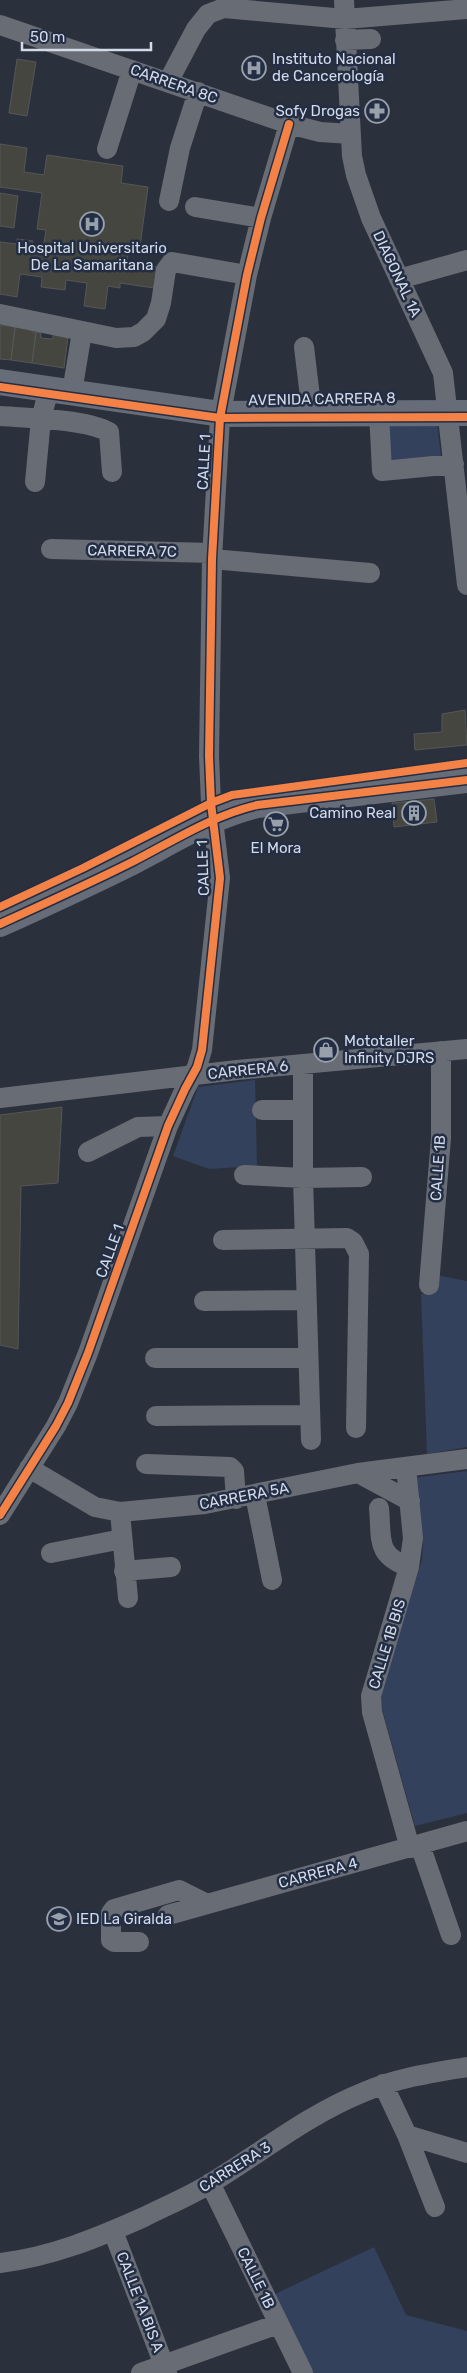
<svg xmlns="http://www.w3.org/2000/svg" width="467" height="2373" viewBox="0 0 467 2373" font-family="Rubik,sans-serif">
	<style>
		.green { fill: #33415c }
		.building { fill: #464640; stroke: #555657 }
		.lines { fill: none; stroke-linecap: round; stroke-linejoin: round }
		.minor { stroke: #686c74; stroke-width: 20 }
		.major { stroke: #676d78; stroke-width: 26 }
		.cycleway-casing { stroke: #232e44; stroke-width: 11 }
		.cycleway { stroke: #f48246; stroke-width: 8 }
		.labels { text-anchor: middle; stroke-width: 5; stroke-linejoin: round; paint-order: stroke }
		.poi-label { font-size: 15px; fill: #d3dbe9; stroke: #232e44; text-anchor: start }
		.street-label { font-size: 15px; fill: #d3dbe9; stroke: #232e44 }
	</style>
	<rect width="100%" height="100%" fill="#2b313c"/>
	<path class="green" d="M437,422L441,457L390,461V423Z
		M255,1080L257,1166L209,1169L173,1156L198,1087Z
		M436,1275L467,1281V1447L427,1454L421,1294L435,1292Z
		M467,1471V1813L415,1826L380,1702L386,1671L422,1560L423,1544L412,1478Z
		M374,2247L406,2315L467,2331V2373H310L273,2295Z"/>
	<path class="building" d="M17,59L36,62L27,116L9,113Z
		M0,144L27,148L24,172L44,175L47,155L123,166L121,183L148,187L140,246L129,244L127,263L157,267L154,288L120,283V288L108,286L105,309L84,306L87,283L66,280L65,290L41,287L42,277L20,274L17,297L0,294V242L17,244V239L33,241L32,246L43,248L46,230L37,229L42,193L0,187Z
		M0,193L18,196L14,228L0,226Z
		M0,325L15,327L11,360L0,359Z
		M15,327L33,329L32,332H36L32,363L11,360Z
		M36,332L41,333V338L53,339V334L68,336L64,368L32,363Z
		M465,710L467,745L415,750L414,734L442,732V714Z
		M434,799L437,822L394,827L392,803Z
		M62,1107L58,1183L21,1186L18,1349L0,1345V1115Z"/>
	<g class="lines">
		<path class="minor" d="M344,0L352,156L356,175L371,218L443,373L467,585
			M0,25L289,124L320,132L351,134
			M345,40L371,39
			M168,82L196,29L208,14L224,8L345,19L467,9
			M107,149L132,70
			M169,201L180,148L198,92
			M195,207L261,218
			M399,279L467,260
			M0,314L116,338L134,337L143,332L156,319L161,303L166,270L172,262L247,275
			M304,347L312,413
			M72,392L82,332
			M379,412L382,471L454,464
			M0,416C29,418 85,419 109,432L112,472
			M35,482L41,419L49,389
			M51,549L213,553
			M212,559L370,573
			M303,1064V1178L311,1440
			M0,1098L237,1070L467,1049
			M262,1110H303
			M88,1152L138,1127L168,1126
			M244,1175L303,1178L362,1177
			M223,1240L347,1238L353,1242L359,1254L356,1428
			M429,1285L441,1138V1051
			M204,1301L306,1300
			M155,1358H308
			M156,1416L310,1415
			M146,1464L230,1467L234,1471L236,1499
			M406,1467L413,1538L409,1567L371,1696L372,1712L410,1848
			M29,1468L95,1507L120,1512L205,1504L358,1473L467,1459
			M358,1473L410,1501
			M255,1495L272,1580
			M379,1508C382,1539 375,1555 409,1567
			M120,1512L128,1598
			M0,1515L56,1426L68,1403L88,1353L168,1126L185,1089L197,1067L202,1050L220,878L211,803L209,756L212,559L220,418L247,275L261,218L289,124
			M51,1553L122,1539
			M124,1571L171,1567
			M420,1845L451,1935
			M168,1915L467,1831
			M139,1942H114L111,1940V1913L114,1909L179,1890L207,1904
			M383,2084L407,2135L435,2207
			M407,2135L467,2153
			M210,2183L303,2373
			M113,2231L167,2373
			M0,2263C51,2257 97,2238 144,2217C166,2206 190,2196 211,2183C262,2152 309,2114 364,2092C397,2078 432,2073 467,2067
			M141,2373L278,2324"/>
		<path class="major" d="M0,382L221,414L467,413
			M0,924C44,904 88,884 132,862C173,841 211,816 257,805L467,780"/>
		<g class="cycleway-casing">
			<path id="cycleway" d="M0,387L220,418L467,417
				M0,907L83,868L211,803L232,795L467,763
				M0,924C44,904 88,884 132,862C173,841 211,816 257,805L467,780
				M0,1515L56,1426L68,1403L88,1353L168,1126L185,1089L197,1067L202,1050L220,878L211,803L209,756L212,559L220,418L247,275L261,218L289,124"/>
		</g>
		<use href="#cycleway" class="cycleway"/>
	</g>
	<defs>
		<g id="hospital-ring" transform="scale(1.25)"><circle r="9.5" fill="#232e44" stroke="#98a0ac" stroke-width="1.5"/><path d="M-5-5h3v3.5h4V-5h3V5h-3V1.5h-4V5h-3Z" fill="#98a0ac"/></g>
		<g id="pharmacy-ring" transform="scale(1.25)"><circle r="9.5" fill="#232e44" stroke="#98a0ac" stroke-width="1.5"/><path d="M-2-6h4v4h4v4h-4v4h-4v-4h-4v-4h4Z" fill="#98a0ac"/></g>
		<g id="building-ring" transform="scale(1.25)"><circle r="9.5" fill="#232e44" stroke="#98a0ac" stroke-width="1.5"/><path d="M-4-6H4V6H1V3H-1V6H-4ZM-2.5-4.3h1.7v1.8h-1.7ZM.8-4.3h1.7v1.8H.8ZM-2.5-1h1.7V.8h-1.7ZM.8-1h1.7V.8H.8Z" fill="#98a0ac"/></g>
		<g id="supermarket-ring" transform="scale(1.25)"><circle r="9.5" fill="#232e44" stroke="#98a0ac" stroke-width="1.5"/><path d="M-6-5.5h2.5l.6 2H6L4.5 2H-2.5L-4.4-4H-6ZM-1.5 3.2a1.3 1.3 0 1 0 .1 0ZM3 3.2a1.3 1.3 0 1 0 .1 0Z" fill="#98a0ac"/></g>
		<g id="shop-ring" transform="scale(1.25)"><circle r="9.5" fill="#232e44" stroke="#98a0ac" stroke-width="1.5"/><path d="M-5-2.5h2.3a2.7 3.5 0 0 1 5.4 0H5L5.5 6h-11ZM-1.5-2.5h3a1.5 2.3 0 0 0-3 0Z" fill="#98a0ac"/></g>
		<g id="school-ring" transform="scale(1.25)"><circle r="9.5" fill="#232e44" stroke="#98a0ac" stroke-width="1.5"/><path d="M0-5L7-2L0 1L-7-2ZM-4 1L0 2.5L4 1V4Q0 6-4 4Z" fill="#98a0ac"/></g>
	</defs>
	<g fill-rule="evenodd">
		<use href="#hospital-ring" x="254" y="68"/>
		<use href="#pharmacy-ring" x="377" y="111"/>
		<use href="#hospital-ring" x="92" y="224"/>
		<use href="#building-ring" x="414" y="813"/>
		<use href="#supermarket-ring" x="276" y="824"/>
		<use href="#shop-ring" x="326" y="1050"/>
		<use href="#school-ring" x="59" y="1919"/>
	</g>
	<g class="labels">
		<g class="poi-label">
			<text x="272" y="64">Instituto Nacional<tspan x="272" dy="17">de Cancerología</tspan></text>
			<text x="360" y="116" text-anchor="end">Sofy Drogas</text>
			<text x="92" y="253" text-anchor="middle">Hospital Universitario<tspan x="92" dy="17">De La Samaritana</tspan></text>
			<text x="396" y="818" text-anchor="end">Camino Real</text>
			<text x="276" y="853" text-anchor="middle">El Mora</text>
			<text x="344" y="1046">Mototaller<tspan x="344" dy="17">Infinity DJRS</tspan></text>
			<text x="76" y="1924">IED La Giralda</text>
		</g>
		<g class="street-label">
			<text transform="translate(174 84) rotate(19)" y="5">CARRERA 8C</text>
			<text transform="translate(397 274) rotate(65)" y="5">DIAGONAL 1A</text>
			<text transform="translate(322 399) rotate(-1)" y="5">AVENIDA CARRERA 8</text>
			<text transform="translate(204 462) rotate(-87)" y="5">CALLE 1</text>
			<text transform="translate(132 551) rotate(1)" y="5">CARRERA 7C</text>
			<text transform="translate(203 868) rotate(-92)" y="5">CALLE 1</text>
			<text transform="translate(248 1070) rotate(-6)" y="5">CARRERA 6</text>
			<text transform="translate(438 1168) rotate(-86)" y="5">CALLE 1B</text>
			<text transform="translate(110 1251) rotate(-70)" y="5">CALLE 1</text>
			<text transform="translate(244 1496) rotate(-11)" y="5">CARRERA 5A</text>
			<text transform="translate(387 1644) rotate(-73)" y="5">CALLE 1B BIS</text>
			<text transform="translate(318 1873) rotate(-15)" y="5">CARRERA 4</text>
			<text transform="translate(235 2167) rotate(-32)" y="5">CARRERA 3</text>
			<text transform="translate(256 2278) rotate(64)" y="5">CALLE 1B</text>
			<text transform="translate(140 2302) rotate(69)" y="5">CALLE 1A BIS A</text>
		</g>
	</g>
	<path d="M22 42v8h129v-8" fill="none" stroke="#d3dbe9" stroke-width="2.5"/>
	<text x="30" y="42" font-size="15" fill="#d3dbe9" stroke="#232e44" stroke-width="4" paint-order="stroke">50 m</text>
</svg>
